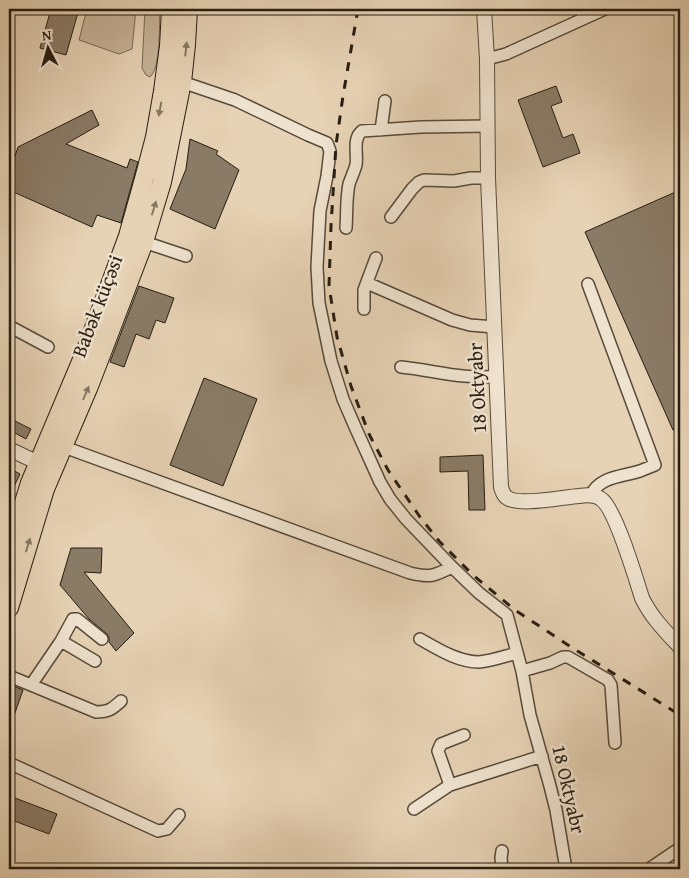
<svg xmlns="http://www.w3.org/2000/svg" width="689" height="878" viewBox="0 0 689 878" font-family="'Gentium Book Plus',serif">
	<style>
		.green { fill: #c6b398; stroke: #766854 }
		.building { fill: #8a7b66; stroke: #271d11 }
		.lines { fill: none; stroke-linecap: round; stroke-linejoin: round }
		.minor-casing { stroke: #574a3a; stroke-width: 14 }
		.tertiary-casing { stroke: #574a3a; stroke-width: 16 }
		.primary-casing { stroke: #271d11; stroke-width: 20 }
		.minor { stroke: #efe2ce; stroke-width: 11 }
		.tertiary { stroke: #efe2ce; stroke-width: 14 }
		.primary { stroke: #e6d2b4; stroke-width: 18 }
		.rail { stroke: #271d11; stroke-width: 3; stroke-dasharray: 9 9; stroke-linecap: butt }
		.oneway { fill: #867862 }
		.labels { text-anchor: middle; stroke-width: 5; stroke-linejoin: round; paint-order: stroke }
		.street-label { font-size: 20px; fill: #271d11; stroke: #efe2ce }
	</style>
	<rect width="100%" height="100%" fill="#e6d2b4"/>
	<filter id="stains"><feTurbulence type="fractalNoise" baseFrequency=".004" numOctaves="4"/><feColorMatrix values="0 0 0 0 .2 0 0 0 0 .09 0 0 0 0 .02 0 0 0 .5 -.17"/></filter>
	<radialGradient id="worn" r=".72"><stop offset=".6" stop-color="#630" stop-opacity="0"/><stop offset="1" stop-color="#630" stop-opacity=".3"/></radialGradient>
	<path class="green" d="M87,9H136L132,49L119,54L79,40Z
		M145,9H160C159,24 161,68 150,77L146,75L142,68Z"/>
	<path class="building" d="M51,9H79L66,55L40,48Z
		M556,86L562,102L551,106L563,138L573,134L580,153L543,167L518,100Z
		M92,110L99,125L66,144L127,168L130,159L138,162L121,223L97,215L92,227L9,190V174L18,147Z
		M190,139L218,151L216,154L239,170L215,229L170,209L186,169Z
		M680,190V427L673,430L585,232Z
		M139,286L174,298L165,323L156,320L149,339L136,334L124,367L110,362Z
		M204,378L257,399L223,486L170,465Z
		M9,418L31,429L26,439L15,433L11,441L9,440Z
		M483,455L485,510H469L468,471L440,472V457Z
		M9,468L20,474L9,497Z
		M71,548H102L101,573L84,572L134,633L116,651L109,642V637L107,634L89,619L60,585Z
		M9,684L23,690L10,727H9Z
		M15,798L57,814L49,834L9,819V816Z"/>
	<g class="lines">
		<g class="minor-casing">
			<path id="minor" d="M487,59L506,54L605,9
				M182,82L235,100L308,135L327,143L330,151L327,176L320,211L317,267L319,303L331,361L343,399L356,429L380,482L390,499L406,519L452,567L479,593L507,615L522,671L530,715L550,786L556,810L566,869
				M381,130L385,101
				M391,217L412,189L419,182L424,180L454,181L471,178H488
				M346,228C347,214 346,198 349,184C351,178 354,172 356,165C358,154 352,139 362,131L421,127L488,126
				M144,242L186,256
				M367,283L452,320L470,325L494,327
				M588,284L655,465C650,467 645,469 640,471C622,477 600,476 591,495
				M364,309V290L376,258
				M9,326L48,347
				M401,367C433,370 464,380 497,376
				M64,447L410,573C430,578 434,576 452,567
				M420,639C438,649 458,662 479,662C492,661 505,656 517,653
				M61,641L95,661
				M522,671L550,663L563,657H568L608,680L611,685L615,743
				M9,676L31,685L61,641L73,619H77L102,639
				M31,685L96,712C109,712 112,709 121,701
				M9,763L158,831L167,829L179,815
				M450,785L438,751L441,744L464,735
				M414,809L450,785L542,756
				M502,869L501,858L502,851
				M649,869L680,848"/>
		</g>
		<g class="tertiary-casing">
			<path id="tertiary" d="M484,9L487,59L488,178L501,487C502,491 504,495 506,497C517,507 563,497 579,496C586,495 594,494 601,499C615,508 636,579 642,598C651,617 666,632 680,647
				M9,449L47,467"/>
		</g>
		<g class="primary-casing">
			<path id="primary" d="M9,550L30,483L86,350L128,236L144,179L155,137L163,91L169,46L171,9
				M9,608L45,489L89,386L101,355L144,242L162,182L182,82L186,45L188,9"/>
		</g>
		<use href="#minor" class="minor"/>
		<use href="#tertiary" class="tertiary"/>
		<use href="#primary" class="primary"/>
		<path class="rail" d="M358,9L343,96L336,145L331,226L329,286L337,337L351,386L369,434L388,470L420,517L439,541L474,576L515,610L571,647L680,715"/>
	</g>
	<defs><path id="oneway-solid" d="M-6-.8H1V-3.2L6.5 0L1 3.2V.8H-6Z" transform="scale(1.25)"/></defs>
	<g class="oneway">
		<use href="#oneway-solid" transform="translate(186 49) rotate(-84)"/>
		<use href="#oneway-solid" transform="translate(160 109) rotate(101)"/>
		<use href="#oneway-solid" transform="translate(154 208) rotate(-73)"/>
		<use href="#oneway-solid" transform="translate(86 393) rotate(-67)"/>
		<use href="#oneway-solid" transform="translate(28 545) rotate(-73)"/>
	</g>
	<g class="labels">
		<g class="street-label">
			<text transform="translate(97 306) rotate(-69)" y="7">Babək küçəsi</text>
			<text transform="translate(477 388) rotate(-93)" y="7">18 Oktyabr</text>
			<text transform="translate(569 789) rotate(77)" y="7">18 Oktyabr</text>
		</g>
	</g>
	<rect width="689" height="878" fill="none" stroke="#e6d2b4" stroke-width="30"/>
	<rect x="10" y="10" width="669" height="858" fill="none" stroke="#271d11" stroke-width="2.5"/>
	<rect x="15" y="15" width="659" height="848" fill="none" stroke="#271d11"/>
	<g transform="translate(48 48) rotate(354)" stroke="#efe2ce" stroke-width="4" paint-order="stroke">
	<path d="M0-4L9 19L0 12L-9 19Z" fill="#271d11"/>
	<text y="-8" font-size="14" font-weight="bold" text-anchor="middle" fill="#271d11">N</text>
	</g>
	<rect width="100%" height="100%" filter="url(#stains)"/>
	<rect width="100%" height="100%" fill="url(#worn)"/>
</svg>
